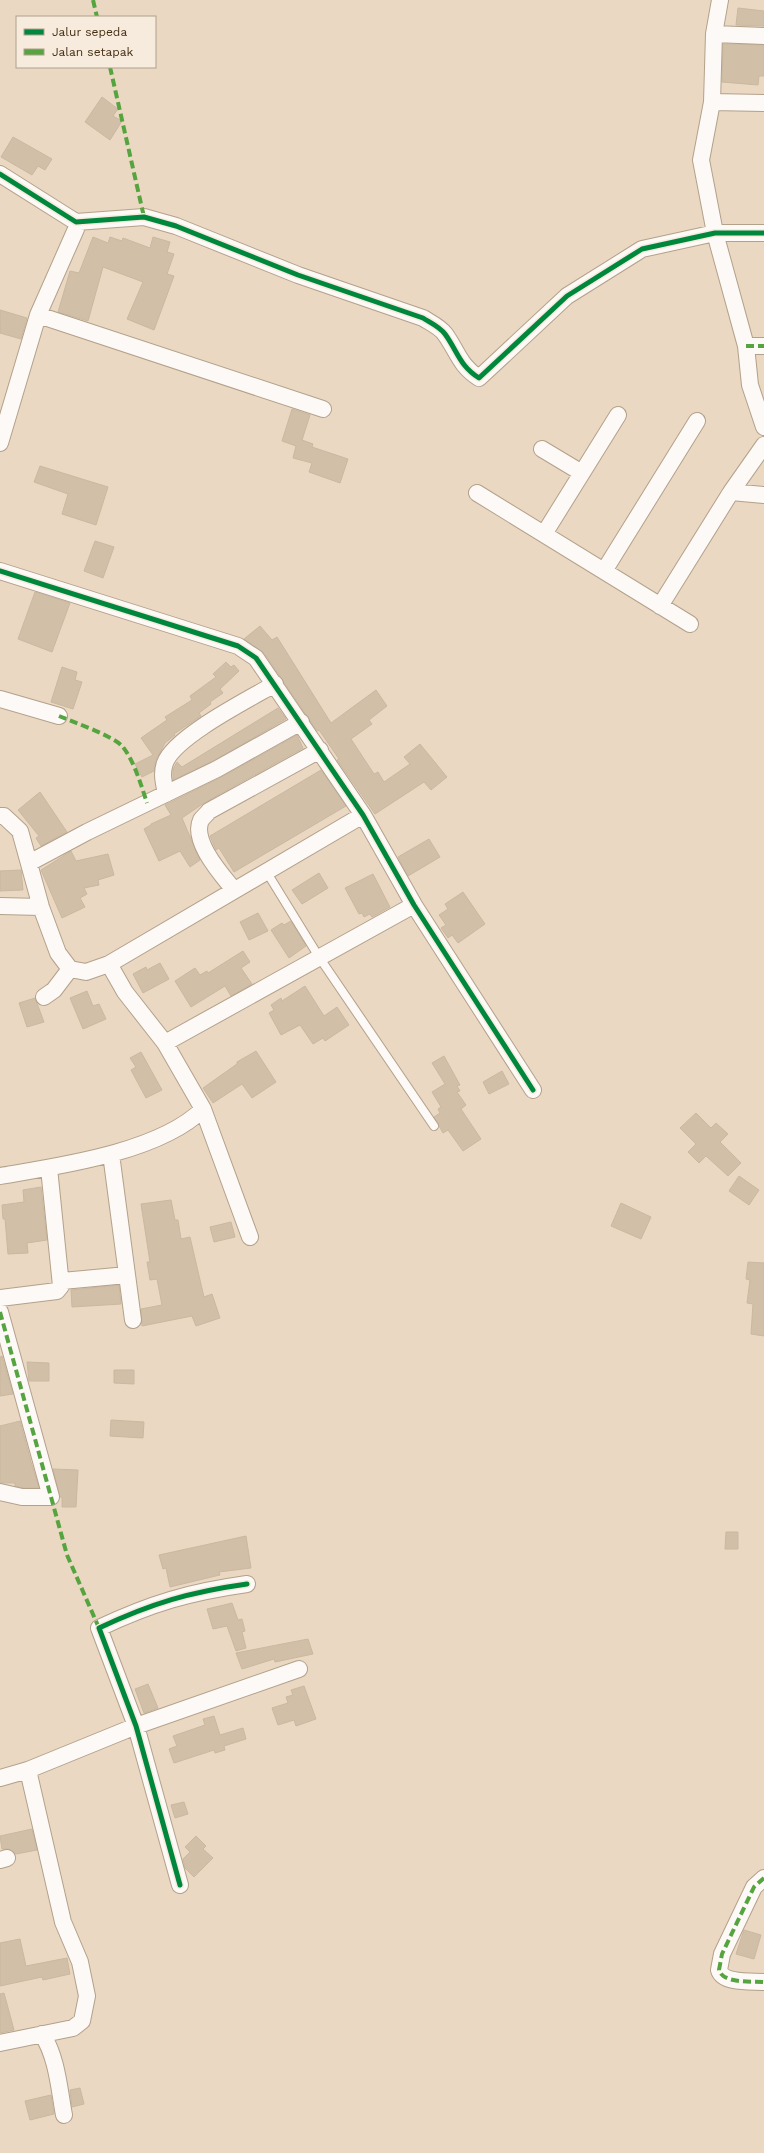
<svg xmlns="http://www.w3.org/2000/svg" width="764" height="2153" viewBox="0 0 764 2153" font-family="'Work Sans',sans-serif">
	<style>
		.building { fill: #d2bfa7; stroke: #cab8a1 }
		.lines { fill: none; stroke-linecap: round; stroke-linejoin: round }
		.service-casing { stroke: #b3a18a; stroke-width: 10 }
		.minor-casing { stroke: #b3a18a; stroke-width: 18 }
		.service { stroke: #fcf9f6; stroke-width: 8 }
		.minor { stroke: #fcf9f6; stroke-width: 16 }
		.quiet { stroke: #55a43f; stroke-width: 4; stroke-dasharray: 8 4; stroke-linecap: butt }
		.cycleway-casing { stroke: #f6ebdd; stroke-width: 8 }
		.cycleway { stroke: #00873e; stroke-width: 5 }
	</style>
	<rect width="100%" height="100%" fill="#ead8c2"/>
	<path class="building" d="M738,8L764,11V26L736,25Z
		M723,44L764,45V76H759L758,85L722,82Z
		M102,97L118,109L113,116L122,121L110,140L85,122Z
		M13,137L52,159L45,170L38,166L32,175L1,157Z
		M93,237L108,243L110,237L122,241L123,238L150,248L153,237L170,242L167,252L174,254L167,274L174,276L154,330L127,319L143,282L103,267L88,321L58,312L70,271L79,273Z
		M0,310L27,318L21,339L0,333Z
		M292,409L310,415L302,440L313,444L312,447L348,459L340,483L309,472L312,463L293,458L296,446L282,441Z
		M40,466L108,487L96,525L62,514L68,494L34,482Z
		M95,541L114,547L103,578L84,571Z
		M35,592L70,603L52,652L18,639Z
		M260,626L272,640L277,637L331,723L376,690L387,706L369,720L372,724L351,739L374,774L378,772L384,782L410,764L404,757L420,744L447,777L431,790L424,782L375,814L337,760L339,759L319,730L317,731L264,653L244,639Z
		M226,662L231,667L234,665L239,671L220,689L223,693L210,702L211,704L199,713L201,716L174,734L175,735L165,743L156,760L154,771L142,777L135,764L153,755L141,738L167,720L165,717L192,700L190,696L216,677L213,674Z
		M62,667L77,672L75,680L82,682L73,709L51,702Z
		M278,708L286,719L213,761L173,780V769L177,762L182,767Z
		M297,735L303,748L204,803L182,818L200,860L190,867L180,851L159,861L144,829L151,825V824L171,815L165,805L222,777Z
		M321,770L346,806L234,872L219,848L216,850L210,836Z
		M40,792L67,832L41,846L36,838L39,836L18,810Z
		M429,839L440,857L408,876L398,857Z
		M71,851L76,861L108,854L114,875L98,880L99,885L84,888L87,894L80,898L85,907L62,918L41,870Z
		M21,870L23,890L0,891V871Z
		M319,873L328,888L302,904L292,890Z
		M373,874L390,907L372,917L370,914L364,917L362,913L359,914L345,888Z
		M463,892L485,924L458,943L452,935L448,938L441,928L446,925L439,915L448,909L445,904Z
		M258,913L268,931L249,940L240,922Z
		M291,921L306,946L289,958L271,930L282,923L284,925Z
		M243,951L250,962L241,968L252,984L231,996L225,986L191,1007L175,981L195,968L200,975L207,971L208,973Z
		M160,963L169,979L143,993L133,974L146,967L147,970Z
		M305,986L324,1016L337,1007L349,1025L325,1041L323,1038L313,1044L300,1025L281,1035L269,1013L274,1010L271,1005L281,998L282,1001Z
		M87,991L93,1006L99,1004L106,1019L83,1029L70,998Z
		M35,998L44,1022L27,1027L19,1003Z
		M256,1051L276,1082L252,1098L242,1084L213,1103L203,1088L237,1064V1062Z
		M141,1052L162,1090L146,1098L131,1070L136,1067L130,1058Z
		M444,1056L460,1085L457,1086L460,1091L457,1092L466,1105L461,1109L481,1139L463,1151L448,1130L443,1133L434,1117L440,1113L438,1109L441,1107L432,1092L445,1084L432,1063Z
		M502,1071L509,1084L489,1094L483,1082Z
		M696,1113L711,1128L716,1123L728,1134L720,1142L741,1163L728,1176L706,1156L699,1163L688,1152L696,1144L680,1128Z
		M739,1176L759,1190L749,1205L729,1191Z
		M41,1187L47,1240L27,1243L28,1253L8,1254L5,1219H3L2,1205L24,1202L23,1190Z
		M171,1200L175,1220H178L181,1239L190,1237L204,1297L212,1294L220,1318L196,1326L192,1316L142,1326L141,1309L162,1305L157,1279L150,1280L147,1262H150L141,1204Z
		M621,1203L651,1217L641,1239L611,1226Z
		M231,1222L235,1237L214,1242L210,1227Z
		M748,1262L764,1263V1336L751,1334L753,1304L747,1303L750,1280L746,1279Z
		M119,1285L121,1304L72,1307L71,1290Z
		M2,1356L13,1394L0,1396V1357Z
		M27,1362L49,1363V1381H29Z
		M114,1370H134V1384L114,1383Z
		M111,1420L144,1422L143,1438L110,1436Z
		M20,1421L31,1462L39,1488H23L15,1486V1483H0V1426Z
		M53,1469L78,1470L76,1507H62V1497H60Z
		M726,1532H738V1549H725Z
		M246,1536L251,1568L219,1572L220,1575L170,1587L166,1568L163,1569L159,1555Z
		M232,1603L238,1620L242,1619L245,1631L242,1632L246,1648L236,1651L227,1626L213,1629L207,1609Z
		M308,1639L313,1654L275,1662L274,1659L242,1669L236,1653Z
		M148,1684L158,1708L144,1713L135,1689Z
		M304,1686L316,1719L296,1726L294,1720L278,1725L272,1708L288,1703L286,1697L293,1695L291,1690Z
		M214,1716L220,1735L243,1728L246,1739L224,1746L225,1750L215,1753L214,1750L174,1763L169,1749L177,1746L173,1736L205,1725L203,1719Z
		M184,1802L188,1814L175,1818L171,1805Z
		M32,1829L37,1850L16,1854L10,1849H2L0,1836Z
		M196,1836L206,1846L203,1849L213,1858L194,1877L185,1868L183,1859L190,1852L185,1847Z
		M744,1930L761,1935L754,1959L736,1954Z
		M20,1939L26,1966L67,1958L70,1974L43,1980L42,1977L0,1986V1943Z
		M4,1993L14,2030L0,2033V1994Z
		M80,2088L84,2104L72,2107L70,2090Z
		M51,2095L54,2114L30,2120L25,2101Z"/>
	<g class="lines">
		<g class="service-casing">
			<path id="service" d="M266,871L319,957L434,1126"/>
		</g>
		<g class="minor-casing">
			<path id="minor" d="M720,0L714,34L712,102L701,160L715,233L746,346L750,385L764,427
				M714,34L764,36
				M712,102L764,103
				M0,174L76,222L144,217L176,226L298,275L423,318C431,323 440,327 445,334C458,352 459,365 479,378L567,296L642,249L715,233H764
				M38,315L323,409
				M746,346H764
				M0,443L38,315L76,229V222
				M542,449L582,473
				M731,492L764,495
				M477,493L690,624
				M544,534L618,415
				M0,571L238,646L256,658L363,815L414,905L533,1090
				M604,571L697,421
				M660,606L731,492L764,445
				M0,699L59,716
				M166,794C164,783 161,774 165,763C174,737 249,699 275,684
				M0,816H4L20,831L41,907L58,953L70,969L54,990L44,997
				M29,863L87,832L217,769L301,722
				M234,890C222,875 191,841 201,820C203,817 207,814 209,811L320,750
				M0,906L41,907
				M109,964L125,992L165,1043L203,1109L250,1237
				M70,969L86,972L109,964L363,815
				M165,1043L414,905
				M111,1154L133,1320
				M0,1176C59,1166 160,1152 203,1109
				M62,1281L127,1275
				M0,1298L57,1291L61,1286L49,1168
				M0,1312L51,1497H22L0,1492
				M0,1778L28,1770L136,1726L299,1669
				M0,1860L7,1858
				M764,1878L754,1887L722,1954L719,1970C723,1984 752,1981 764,1982
				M180,1885L136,1726L99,1628C152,1603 190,1592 247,1584
				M42,2034C57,2057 59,2088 64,2115
				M0,2043L73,2028L82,2021L87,1996L80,1962L63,1922L28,1770"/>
		</g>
		<use href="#service" class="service"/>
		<use href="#minor" class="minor"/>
		<path class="quiet" d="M93,0L97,17
			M110,67L144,217
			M746,346H764
			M59,716C73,722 114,736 123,747C135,763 141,785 147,803
			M0,1312L67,1555L99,1628
			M764,1878L754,1887L722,1954L719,1970C723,1984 752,1981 764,1982"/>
		<g class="cycleway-casing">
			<path id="cycleway" d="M0,174L76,222L144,217L176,226L298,275L423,318C431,323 440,327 445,334C458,352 459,365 479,378L567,296L642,249L715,233H764
				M0,571L238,646L256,658L363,815L414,905L533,1090
				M180,1885L136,1726L99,1628C152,1603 190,1592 247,1584"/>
		</g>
		<use href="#cycleway" class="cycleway"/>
	</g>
	<rect x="16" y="16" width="140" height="52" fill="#f6ebdd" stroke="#afa08c"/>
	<rect x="24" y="29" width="20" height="6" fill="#00873e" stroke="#afa08c"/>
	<text x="52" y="36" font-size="12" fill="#452f12">Jalur sepeda</text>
	<rect x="24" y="49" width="20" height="6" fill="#55a43f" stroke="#afa08c"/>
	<text x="52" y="56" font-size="12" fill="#452f12">Jalan setapak</text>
</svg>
